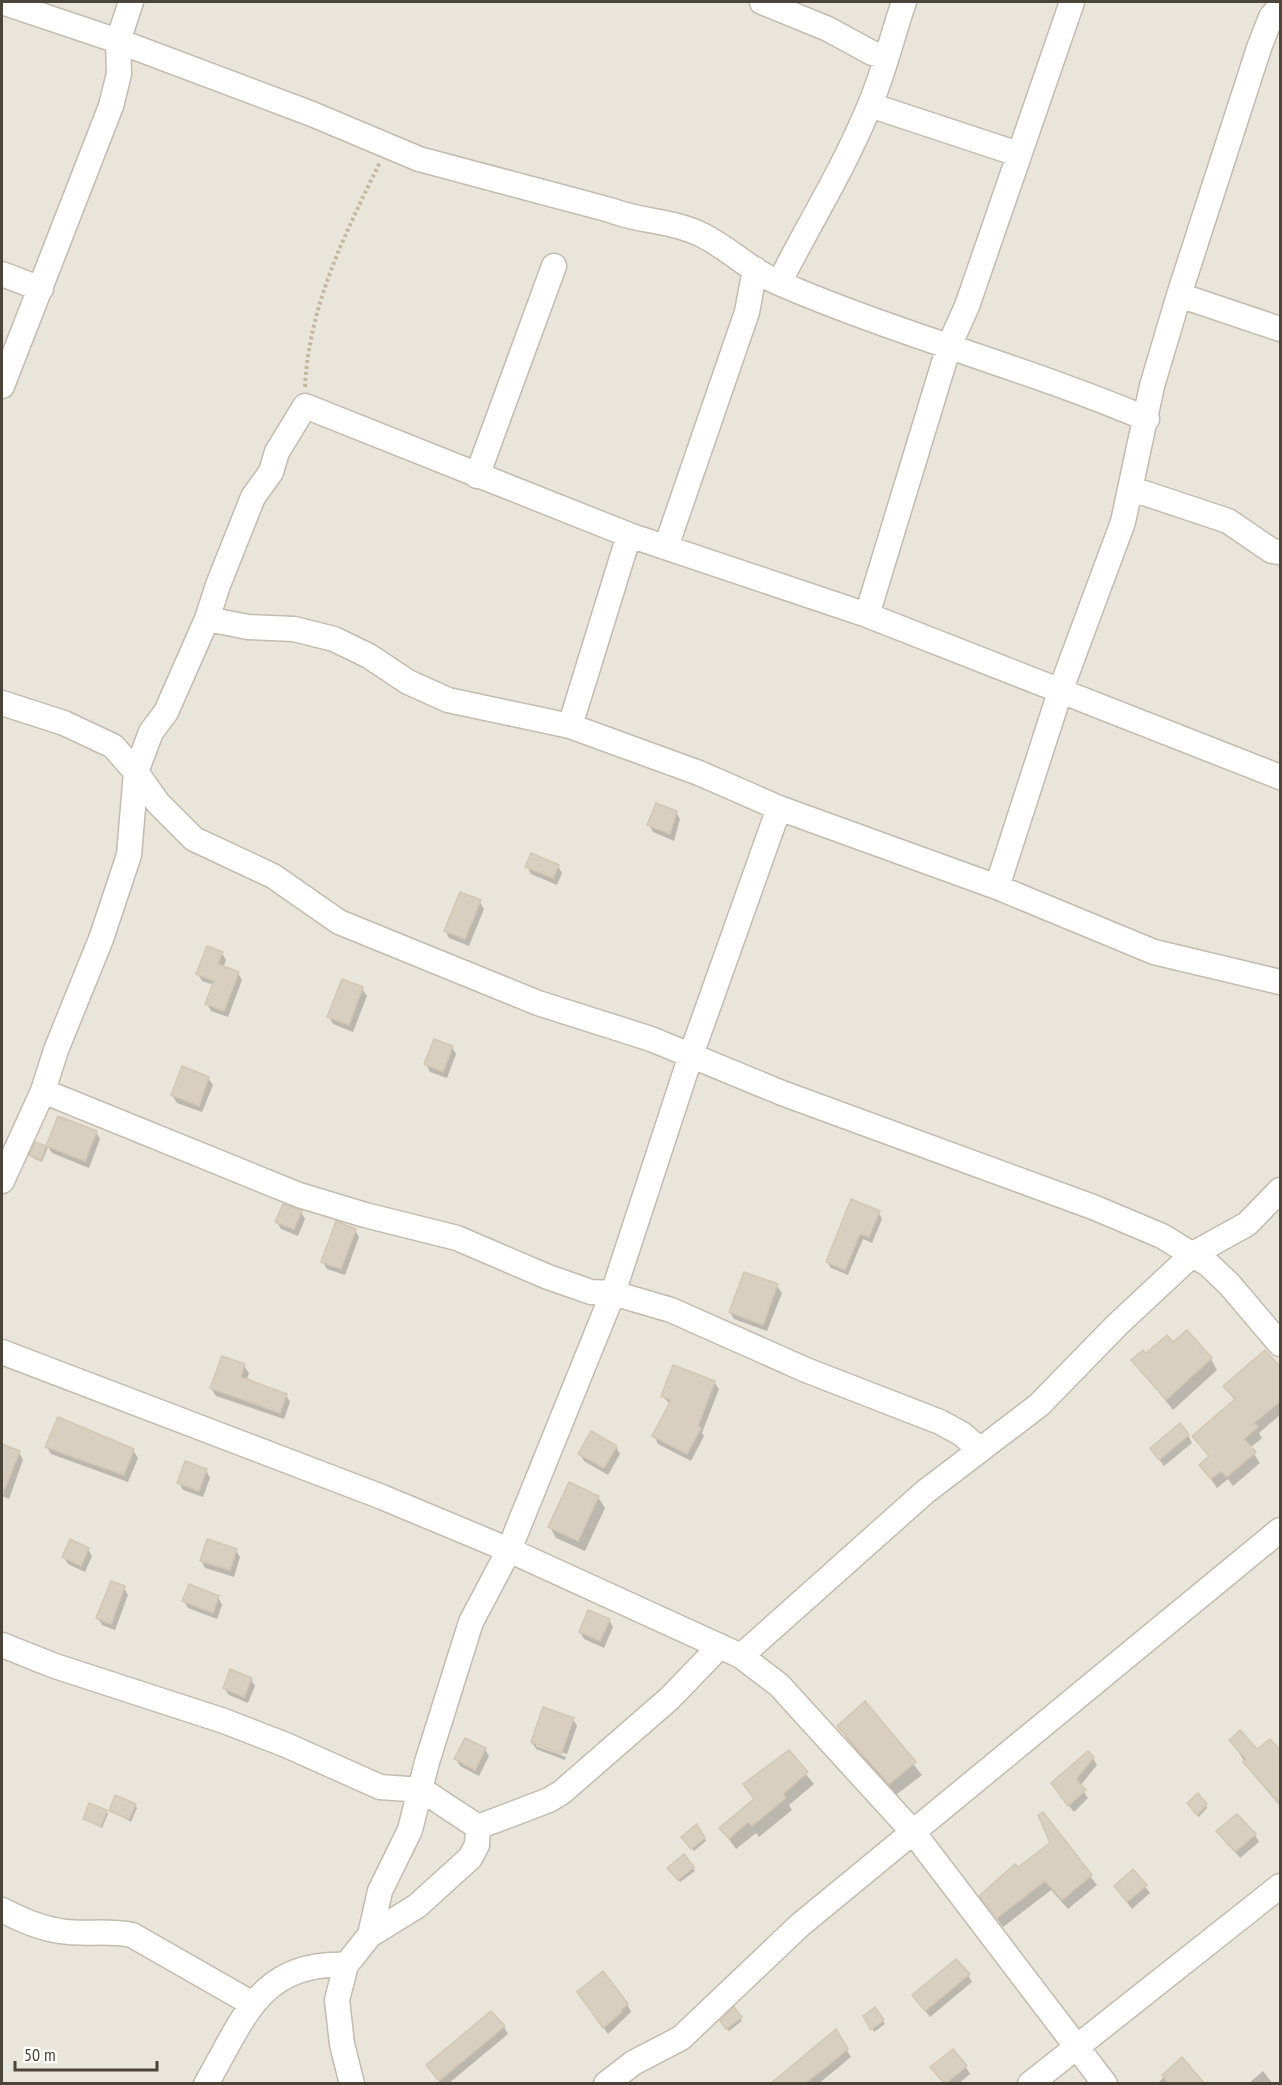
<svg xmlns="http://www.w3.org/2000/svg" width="1282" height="2085" viewBox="0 0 1282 2085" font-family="'PT Sans Narrow',sans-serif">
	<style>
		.residential { fill: #eae5da }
		.shadow { fill: #0003 }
		.building { fill: #d8cfc1; stroke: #d3c7b4; stroke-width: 1.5 }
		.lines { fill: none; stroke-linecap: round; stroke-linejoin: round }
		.minor-casing { stroke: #c2bbae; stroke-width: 27 }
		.path { stroke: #c4b79f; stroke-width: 4; stroke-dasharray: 3 3; stroke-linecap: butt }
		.minor { stroke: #fff; stroke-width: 24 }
	</style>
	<rect width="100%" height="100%" fill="#f6f3ec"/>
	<path class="residential" d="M2,2H1280V2083H2Z"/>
	<path class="shadow" d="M676,812L680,819L674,841L653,832L649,825Z
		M527,866H558L562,873L557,885L531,874Z
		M480,902L484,909L469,946L449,938L445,930Z
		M222,953L226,960L223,968L238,973L242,980L228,1017L211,1011L207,1004L214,985L202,981L198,974Z
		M362,989L367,996L353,1032L333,1024L329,1017Z
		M452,1047L456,1054L447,1078L430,1072L426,1064Z
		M208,1078L213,1085L202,1112L177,1103L172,1095Z
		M59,1118L96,1132L100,1139L89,1168L52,1153L48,1147L42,1162L33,1158L31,1155L36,1144L47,1148Z
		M301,1212L305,1219L298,1236L281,1229L277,1222Z
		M879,1213L882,1219L872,1243L863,1239L848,1275L831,1268L827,1262Z
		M355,1230L359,1237L345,1275L327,1269L323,1262Z
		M777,1286L782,1293L767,1331L734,1319L730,1312Z
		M1173,1344L1211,1359L1217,1370L1173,1410L1133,1360Z
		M244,1366L249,1373L246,1381L286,1395L290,1402L284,1419L216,1396L211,1388Z
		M1280,1371V1415L1259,1433L1262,1438L1250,1448L1260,1463L1233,1486L1228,1479L1217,1488L1201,1465L1210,1458L1194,1436L1235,1401L1225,1386Z
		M714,1382L719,1389L702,1433L704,1436L691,1461L658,1444L654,1436L671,1405L662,1396Z
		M1188,1435L1192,1443L1164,1466L1152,1449Z
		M2,1446L19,1452L23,1460L9,1499L2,1496Z
		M47,1447L133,1450L138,1458L128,1482L51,1454Z
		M616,1447L620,1454L608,1475L584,1461L580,1454Z
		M206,1470L210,1478L203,1497L183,1490L179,1483Z
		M598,1497L605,1508L585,1551L556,1538L550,1527Z
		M88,1549L92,1556L85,1572L68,1564L64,1557Z
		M236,1550L240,1557L234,1577L205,1568L201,1560Z
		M124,1588L128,1595L115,1630L102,1625L98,1618Z
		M218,1597L222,1605L217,1619L188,1608L184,1601Z
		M609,1620L613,1627L604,1648L584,1639L580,1632Z
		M251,1679L255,1686L248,1703L229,1695L224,1688Z
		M865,1703L922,1775L896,1795L846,1738L839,1726Z
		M573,1719L577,1726L567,1754L536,1743V1746L566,1757L565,1760L536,1749L532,1742Z
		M1231,1740L1257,1752L1280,1754V1806L1251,1772Z
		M485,1749L489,1756L479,1776L460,1766L456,1759Z
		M788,1752L814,1784L789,1805L792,1810L759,1837L756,1833L736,1849L721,1828L755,1800Z
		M1093,1758L1097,1765L1080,1786L1088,1798L1074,1812L1057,1790Z
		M135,1805L137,1808L131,1822L111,1810Z
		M1206,1805L1207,1808L1199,1817L1190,1807Z
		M106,1811L108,1814L102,1828L85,1819Z
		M1043,1814L1097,1885L1068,1909L1051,1890L1003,1927L987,1905L1018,1869L1052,1843Z
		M697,1826L706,1841L694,1851L684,1840Z
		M1218,1831L1255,1835L1259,1842L1240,1858Z
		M693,1868L695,1871L680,1882L671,1871Z
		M1133,1871L1150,1893L1132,1909L1116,1887Z
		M968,1975L972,1982L930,2017L914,1996Z
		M583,1999L627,2004L631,2012L608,2034Z
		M875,2009L885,2024L874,2032L865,2017Z
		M740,2018L742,2021L729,2031L723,2024Z
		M504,2027L508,2034L448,2084H441L427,2065Z
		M835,2032L851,2057L818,2084H776Z
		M1182,2059L1198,2084H1157Z
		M932,2067H966L970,2074L958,2084H944Z
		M1263,2071L1273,2084H1248Z"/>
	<path class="building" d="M656,803L677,811L670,834L647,825Z
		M531,853L559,865L553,878L525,867Z
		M460,892L481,900L465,939L444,931Z
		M207,946L223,952L218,964L239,972L224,1011L205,1004L214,981L196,974Z
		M342,979L363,987L349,1025L327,1017Z
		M434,1039L453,1046L443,1072L424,1064Z
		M182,1066L209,1077L199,1106L171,1095Z
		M58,1116L97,1131L85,1161L46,1146Z
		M35,1142L46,1146L41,1160L29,1155Z
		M851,1199L880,1211L869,1237L860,1234L845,1270L826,1262Z
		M283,1204L302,1211L294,1229L275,1222Z
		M336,1221L356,1229L341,1269L321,1262Z
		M744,1272L778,1284L763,1325L729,1312Z
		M1187,1330L1212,1358L1166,1400L1131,1360L1143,1350L1146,1353L1167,1335L1173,1342Z
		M1265,1350L1281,1368V1401L1254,1423L1258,1427L1244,1439L1256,1452L1227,1477L1221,1471L1211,1479L1199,1465L1209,1456L1192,1436L1235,1399L1223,1386Z
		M222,1356L245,1364L241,1377L287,1394L280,1413L210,1388Z
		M673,1365L715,1381L698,1426L701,1428L687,1454L652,1436L671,1400L661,1396Z
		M58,1417L134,1449L124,1475L45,1447Z
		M1180,1423L1189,1435L1159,1460L1150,1448Z
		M591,1431L617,1446L604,1468L578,1454Z
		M2,1444L20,1451L2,1496Z
		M185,1461L207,1469L199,1491L177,1483Z
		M569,1482L599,1496L578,1541L548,1527Z
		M70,1539L89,1548L81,1566L62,1557Z
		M207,1539L237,1549L230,1570L200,1561Z
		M111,1581L125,1586L111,1624L96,1618Z
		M189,1584L219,1596L213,1613L182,1601Z
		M588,1610L610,1619L600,1641L579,1632Z
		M230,1669L252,1678L244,1697L223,1688Z
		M865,1701L916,1762L889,1784L837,1726Z
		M543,1707L574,1718L561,1754L531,1742Z
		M1240,1730L1257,1749L1270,1739L1281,1751V1805L1243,1762L1246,1759L1229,1740Z
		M465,1738L486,1748L475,1770L454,1759Z
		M789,1750L808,1772L783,1794L786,1798L752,1826L748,1822L729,1839L719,1828L754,1799L743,1784Z
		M1088,1751L1094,1757L1076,1779L1086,1790L1068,1806L1051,1783Z
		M1198,1793L1207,1804L1197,1815L1187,1803Z
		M115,1795L136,1804L129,1819L109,1811Z
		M89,1803L107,1810L101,1826L83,1819Z
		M1043,1812L1092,1875L1062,1900L1045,1881L997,1918L979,1896L1015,1864L1018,1867L1050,1843L1038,1815Z
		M1237,1814L1256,1834L1235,1852L1216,1831Z
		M697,1824L705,1838L691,1849L681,1837Z
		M684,1854L694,1867L678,1880L667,1868Z
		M1133,1869L1147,1885L1127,1902L1114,1886Z
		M956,1959L970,1974L925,2011L912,1995Z
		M603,1971L628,2004L621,2010L622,2012L603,2028L577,1992Z
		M734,2007L742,2017L726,2029L720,2021Z
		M875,2007L884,2020L871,2030L863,2016Z
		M491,2011L505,2026L439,2081L426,2065Z
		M836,2029L848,2049L825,2068L804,2084H770Z
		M953,2049L967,2066L945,2084L930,2067Z
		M1182,2057L1205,2084H1169L1162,2075Z"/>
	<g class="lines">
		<g class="minor-casing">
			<path id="minor" d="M2,2L118,41L312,114L419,159L610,210C640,222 672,220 702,235C729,248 750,271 779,283C899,335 1027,368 1147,419
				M762,2L828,29L872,53L886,56
				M870,105L1018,154
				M2,274L41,289
				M779,283C809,224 844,168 869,107C884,73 892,36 904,2
				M1179,295L1280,329
				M2,386L111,106L119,74L118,41L131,2
				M477,476L554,266
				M1132,489L1228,521L1272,551L1280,552
				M666,547L747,312L755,269
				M867,615L949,346L967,306L1072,2
				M207,619L248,627L294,629L334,639L369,656L408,682L448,700L570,726L699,773L779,808L997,887L1154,952L1280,982
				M2,703L64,723L113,746L136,772L158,803L194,839L273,876L339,922L538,1003L651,1039L782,1093L1093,1207L1162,1236L1209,1265L1229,1284L1280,1344
				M570,726L629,535
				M997,887L1061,689L1123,522L1152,386L1179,295L1259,48L1271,17L1280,7
				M43,1091L299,1195L365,1215L457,1238L548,1277L591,1292L613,1293L671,1310L806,1370L940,1422L962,1434L980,1450
				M2,1181L43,1091L56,1050L101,939L129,855L136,772L151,732L166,712L207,619L218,585L253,497L271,472L277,452L305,406L629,535L867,615L1280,777
				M2,1352L382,1497L509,1550L741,1656L779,1685L913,1832L1105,2084
				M2,1645L55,1666L224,1721L286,1745L380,1787L422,1790L478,1827
				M741,1656L925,1492L1039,1405L1117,1325L1193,1254L1247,1224L1280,1190
				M478,1827L549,1800L562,1792L670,1698L720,1646
				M2,1910C20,1919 39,1928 60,1931C84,1935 108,1930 132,1935L251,2003
				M370,1935L380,1891L410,1830L427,1762L471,1622L509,1550L613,1293L691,1055L779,808
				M346,1965L337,2000L342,2044L352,2084
				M206,2084C243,2021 259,1961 346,1965L370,1935L417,1906L470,1858L477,1845L478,1827
				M606,2084L633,2063L681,2038L800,1925L1280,1530
				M1030,2084L1280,1886"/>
		</g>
		<path class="path" d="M305,387C309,305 345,234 380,162"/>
		<use href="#minor" class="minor"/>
	</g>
	<rect width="1282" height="2085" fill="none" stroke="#4b4439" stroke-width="6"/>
	<path d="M15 2061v9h142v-9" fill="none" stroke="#4b4439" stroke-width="3"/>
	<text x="24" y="2061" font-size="18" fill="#4b4439" stroke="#ffffff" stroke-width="4.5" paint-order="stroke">50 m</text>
</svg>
